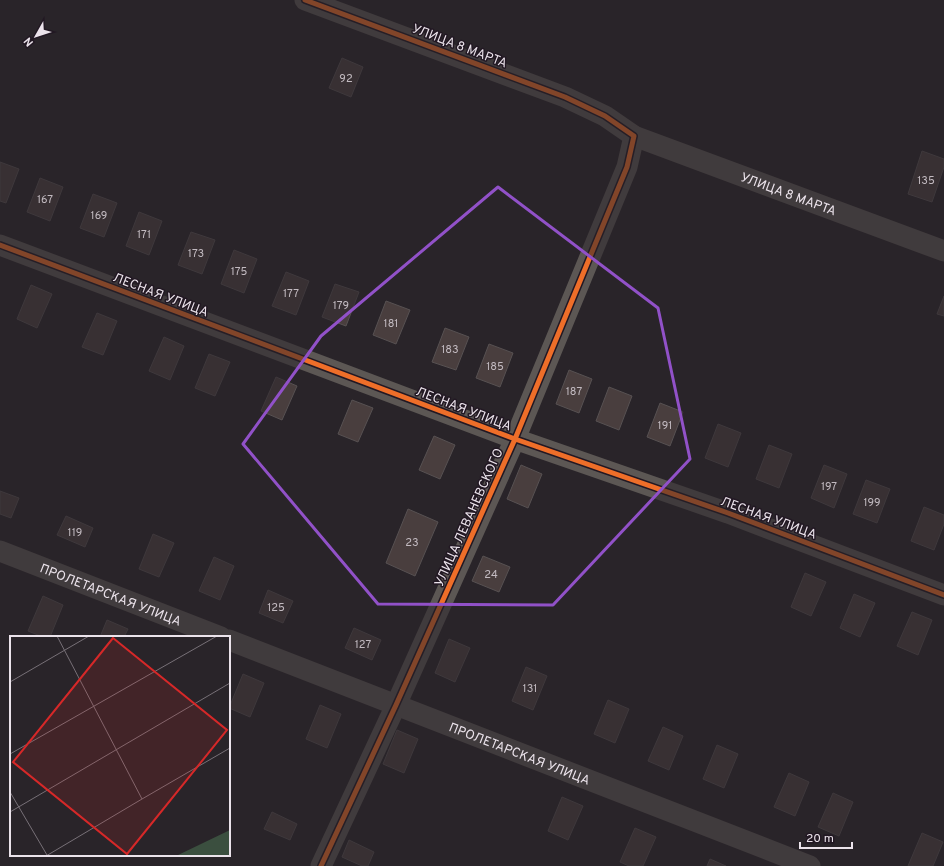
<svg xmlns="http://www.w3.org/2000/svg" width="944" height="866" viewBox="0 0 944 866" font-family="Overpass,sans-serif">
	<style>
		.building { fill: #493e3e; stroke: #575152 }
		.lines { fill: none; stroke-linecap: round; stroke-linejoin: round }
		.street { stroke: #5c5754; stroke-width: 21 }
		.cycleway-casing { stroke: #221823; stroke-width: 8 }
		.cycleway { stroke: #ee6e29; stroke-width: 5 }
		.marked { fill: none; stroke: #9151c8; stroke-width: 3; stroke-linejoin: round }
		.labels { text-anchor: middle; stroke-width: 3; stroke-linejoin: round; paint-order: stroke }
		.number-label { font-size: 11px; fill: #c2bac0 }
		.street-label { font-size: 13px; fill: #ebe3eb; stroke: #221823 }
		.inset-road { fill: none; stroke: #777077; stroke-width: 1 }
		.view { fill: #d62828; fill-opacity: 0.15; stroke: #d62828; stroke-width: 2 }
		.inset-edge { fill: none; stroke: #ebe3eb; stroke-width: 2 }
	</style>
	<rect width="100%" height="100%" fill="#292429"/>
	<path class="building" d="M342,58L363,67L351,97L329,88Z
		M922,151L944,159V167L932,202L908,194Z
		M0,162L19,169L6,203L0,201Z
		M40,178L63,187L50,221L27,212Z
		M93,194L117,203L104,237L80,228Z
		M139,212L162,221L149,255L126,246Z
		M191,232L215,240L202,274L178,265Z
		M234,250L257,259L244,293L221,284Z
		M286,272L309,281L296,315L272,306Z
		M335,284L359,292L346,326L322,317Z
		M31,285L52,294L37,328L17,319Z
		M944,296V316L937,314Z
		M386,301L410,310L396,344L373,335Z
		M97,313L117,321L103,355L82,347Z
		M445,328L469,337L456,370L432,362Z
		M164,337L184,346L170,380L149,371Z
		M489,344L513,353L500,387L476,378Z
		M209,354L230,362L215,396L195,388Z
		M569,370L592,379L579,413L556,404Z
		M276,377L297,386L282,420L261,411Z
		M609,387L632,396L619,430L596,421Z
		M352,400L373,408L358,442L338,434Z
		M660,403L683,412L670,446L647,437Z
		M718,424L741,433L728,467L705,458Z
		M434,436L455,445L440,479L419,470Z
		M769,445L792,454L779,488L756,479Z
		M521,465L542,474L528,508L507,499Z
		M824,465L847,474L834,508L811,498Z
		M866,480L890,489L877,523L853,514Z
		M0,491L19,498L11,518L0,514Z
		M924,507L944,515V524L934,550L911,541Z
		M408,509L438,522L415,576L386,563Z
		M66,516L93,528L85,547L57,535Z
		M153,534L174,543L159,577L139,569Z
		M483,556L510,567L499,592L472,581Z
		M214,557L234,566L220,600L199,591Z
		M805,573L826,582L811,616L791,607Z
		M268,590L293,601L283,623L259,613Z
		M854,594L875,603L860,637L840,628Z
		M43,596L63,605L50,637H43L28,631Z
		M912,612L932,620L918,655L897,646Z
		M107,620L128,629L124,637H100Z
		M354,628L381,640L372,660L345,648Z
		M449,639L470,648L455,682L435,673Z
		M526,667L547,676L533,710L512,701Z
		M243,674L264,683L250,717L229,708Z
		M608,700L629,709L615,743L594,734Z
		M320,705L341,714L327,748L306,739Z
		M663,727L683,736L669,770L648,761Z
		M397,730L418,739L404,773L383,764Z
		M717,745L738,754L724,788L703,779Z
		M789,773L809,782L795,816L774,807Z
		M833,793L853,802L839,836L818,827Z
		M562,797L583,806L568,840L548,831Z
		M272,812L297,824L290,840L264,829Z
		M635,828L656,837L643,866H629L620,862Z
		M922,833L943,842L933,866H908Z
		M349,840L374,852L368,866H362L342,857Z
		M710,859L726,866H707Z"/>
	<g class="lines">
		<g class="street">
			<path d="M305,0L565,97L605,116L634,136L627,167L515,439L396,705L321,866"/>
			<path id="s1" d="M634,136L944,251"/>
			<path d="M0,245L515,439L728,513L944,595"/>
			<path id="s2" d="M0,551L221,637"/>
			<path id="s3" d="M229,640L810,866"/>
		</g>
		<g class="cycleway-casing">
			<path id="cycleway" d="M305,0L565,97L605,116L634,136L627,167L515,439L396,705L321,866
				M0,245L515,439L728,513L944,595"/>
		</g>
		<use href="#cycleway" class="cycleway"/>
	</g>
	<path d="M0 0H944V866H0ZM498,187L658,308L690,459L553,605L378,604L243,444L321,336Z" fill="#292429" fill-opacity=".55" fill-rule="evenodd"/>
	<path class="marked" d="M498,187L658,308L690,459L553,605L378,604L243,444L321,336Z"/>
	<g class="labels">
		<g class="number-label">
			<text x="346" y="82">92</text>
			<text x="926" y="184">135</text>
			<text x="45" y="203">167</text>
			<text x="99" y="219">169</text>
			<text x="144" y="238">171</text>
			<text x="196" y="257">173</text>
			<text x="239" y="275">175</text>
			<text x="291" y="297">177</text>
			<text x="341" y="309">179</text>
			<text x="391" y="327">181</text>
			<text x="450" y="353">183</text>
			<text x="495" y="370">185</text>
			<text x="574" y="395">187</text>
			<text x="665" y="429">191</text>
			<text x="829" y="490">197</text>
			<text x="872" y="506">199</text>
			<text x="75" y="536">119</text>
			<text x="412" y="546">23</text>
			<text x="491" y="578">24</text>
			<text x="276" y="611">125</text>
			<text x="363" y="648">127</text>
			<text x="530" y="692">131</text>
		</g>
		<g class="street-label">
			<text transform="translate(460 45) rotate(21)" y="5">УЛИЦА 8 МАРТА</text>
			<text dy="5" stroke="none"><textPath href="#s1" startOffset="165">УЛИЦА 8 МАРТА</textPath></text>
			<text transform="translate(161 294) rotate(21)" y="5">ЛЕСНАЯ УЛИЦА</text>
			<text transform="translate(464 408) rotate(21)" y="5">ЛЕСНАЯ УЛИЦА</text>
			<text transform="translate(468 517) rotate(-66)" y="5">УЛИЦА ЛЕВАНЕВСКОГО</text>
			<text transform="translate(769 517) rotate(20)" y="5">ЛЕСНАЯ УЛИЦА</text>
			<text dy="5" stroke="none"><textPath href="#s2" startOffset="119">ПРОЛЕТАРСКАЯ УЛИЦА</textPath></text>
			<text dy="5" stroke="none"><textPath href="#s3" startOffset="312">ПРОЛЕТАРСКАЯ УЛИЦА</textPath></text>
		</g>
	</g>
	<g transform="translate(10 636)">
		<rect width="220" height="220" fill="#292429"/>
		<path d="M220,194V220H166Z" fill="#3b4f3f"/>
		<path class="inset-road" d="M47,0L132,163L220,112M0,46L79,0M0,118L207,0M0,156L37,219M0,176L220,47M36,220L132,163"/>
		<path class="view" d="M103,2L217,94L117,218L3,126Z"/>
		<rect width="220" height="220" class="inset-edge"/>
	</g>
	<g transform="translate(36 36) rotate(231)" stroke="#221823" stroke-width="3" paint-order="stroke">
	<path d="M0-3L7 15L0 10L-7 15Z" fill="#ebe3eb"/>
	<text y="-6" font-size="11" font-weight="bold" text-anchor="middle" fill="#ebe3eb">N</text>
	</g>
	<path d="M800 842v6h52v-6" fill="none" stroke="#ebe3eb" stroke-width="2"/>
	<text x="806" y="842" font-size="12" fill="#ebe3eb" stroke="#221823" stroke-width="3" paint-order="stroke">20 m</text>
</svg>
